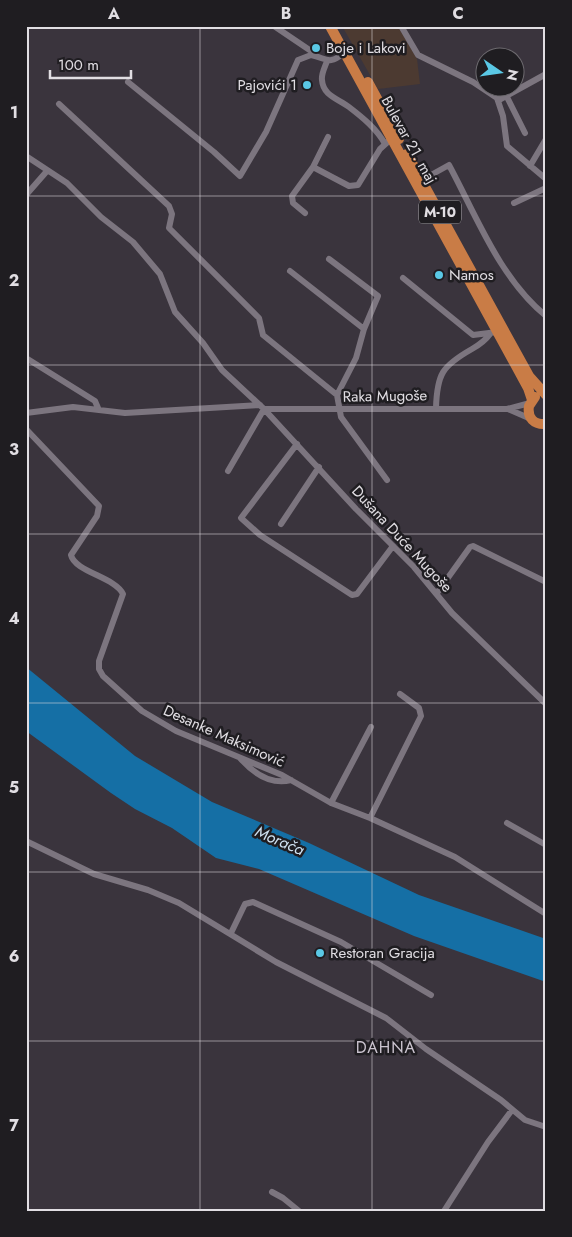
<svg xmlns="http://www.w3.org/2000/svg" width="572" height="1237" viewBox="0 0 572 1237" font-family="Jost,sans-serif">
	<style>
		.commercial { fill: #4c3a31 }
		.water { fill: #156fa5 }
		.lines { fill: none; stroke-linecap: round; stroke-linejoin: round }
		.stream { stroke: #156fa5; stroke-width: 2 }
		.minor { stroke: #7c757f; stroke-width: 6 }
		.primary { stroke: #c97c46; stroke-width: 10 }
		.grid { fill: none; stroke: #e1dee3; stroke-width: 1; stroke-opacity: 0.55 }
		.poi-dot { fill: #5ac8e5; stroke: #1f1d21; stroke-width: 2 }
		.labels { text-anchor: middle; stroke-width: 5; stroke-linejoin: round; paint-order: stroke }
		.shield { fill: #1f1d21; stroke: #a7a4a9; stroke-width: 1 }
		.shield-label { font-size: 14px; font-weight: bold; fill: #e1dee3 }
		.poi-label { font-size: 15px; fill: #e1dee3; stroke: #1f1d21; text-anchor: start }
		.street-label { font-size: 15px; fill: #e1dee3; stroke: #1f1d21 }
		.water-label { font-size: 16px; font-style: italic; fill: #cfe2f2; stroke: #1f1d21 }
		.neighbourhood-label { font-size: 16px; letter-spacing: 1px; fill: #cac3ce; stroke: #1f1d21 }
		.neatline { fill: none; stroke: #e1dee3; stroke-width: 2 }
		.grid-label { font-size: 16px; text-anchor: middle; font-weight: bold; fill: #e1dee3 }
	</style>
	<rect width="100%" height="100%" fill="#3a343d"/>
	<path class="commercial" d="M342,26H398L417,59L420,84L378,89Z"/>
	<path class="water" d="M26,667L135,756L212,802L309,843L419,895L546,939V982L414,936L259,869L216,858L172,828L135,809L111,793L26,731Z"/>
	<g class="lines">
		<path class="stream" d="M147,26H155"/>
		<path class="minor" d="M274,26L311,51L313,55
			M401,26L418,55L473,82L497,98L503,116L507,146L546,179
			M327,61C325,67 321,74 322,80C323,96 339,99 349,107C362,117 377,129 385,144
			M128,82L214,152L240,176L266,132L298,60L311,55C327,58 328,66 344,53
			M506,95L525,133
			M499,100L546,74
			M59,104L169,206L172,214L169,228L259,318L263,335L337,395
			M26,156L67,183L101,217L133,242L160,274L175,312L203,343L222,370L264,409L356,509L414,567L452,613L546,704
			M530,166L546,139
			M313,167L328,137
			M422,180L449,165C477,217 499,277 546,316
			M26,195L47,171
			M514,203L546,188
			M305,213L293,203L292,196L313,167L349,186L358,185L380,149L391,139
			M329,259L378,296L364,329L356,358L337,395L341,417L387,480
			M290,271L364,329
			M403,278L473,335L497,332
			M26,358L95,401L98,408
			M436,408C437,374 442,366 472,349C479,345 485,341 490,334
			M264,409H507L530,403
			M508,409L531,419
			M26,413L73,407L125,413L260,405
			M26,429L99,506L97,516L71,555C75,572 115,577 123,594L99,661V669L103,676L142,711L176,731L282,775L331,803L370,818L455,857L546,914
			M297,444L241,518L260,535L352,595L357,594L393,546
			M228,471L264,409
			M281,524L319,467
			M437,593L470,547L473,546L546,582
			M240,758C254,774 271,785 291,780
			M331,803L371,727
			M370,818L421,716L419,708L400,694
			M507,823L546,845
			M26,841L94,874L148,890L179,903L276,962L386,1018L426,1049L501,1100L525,1120L546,1127
			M546,895V904
			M231,933L245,904L253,902L341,942L431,995
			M272,1192L283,1198L299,1211
			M444,1211L488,1142L512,1110"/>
		<path class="primary" d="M330,26L528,388L532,400
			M368,82L399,139
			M407,154L529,376L546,395
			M535,397L529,406C527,418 534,425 546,424"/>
	</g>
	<path class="grid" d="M200,26V1211M372,26V1211M26,196H546M26,365H546M26,534H546M26,703H546M26,872H546M26,1041H546"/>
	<g class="poi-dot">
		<circle cx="316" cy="48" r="5"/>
		<circle cx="307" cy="85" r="5"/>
		<circle cx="439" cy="275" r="5"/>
		<circle cx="320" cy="953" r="5"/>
	</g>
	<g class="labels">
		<rect class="shield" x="419" y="200.5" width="42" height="23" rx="4"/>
		<g class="shield-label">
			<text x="440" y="217">M-10</text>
		</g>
		<g class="poi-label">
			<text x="326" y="53">Boje i Lakovi</text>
			<text x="297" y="90" text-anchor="end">Pajovići 1</text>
			<text x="449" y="280">Namos</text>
			<text x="330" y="958">Restoran Gracija</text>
		</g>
		<g class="street-label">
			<text transform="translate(409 140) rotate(61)" y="5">Bulevar 21. maj</text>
			<text transform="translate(385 396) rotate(-1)" y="5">Raka Mugoše</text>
			<text transform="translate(402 539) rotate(47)" y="5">Dušana Duće Mugoše</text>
			<text transform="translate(224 736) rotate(24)" y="5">Desanke Maksimović</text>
		</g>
		<g class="water-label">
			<text transform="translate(280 840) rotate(23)" y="6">Morača</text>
		</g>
		<g class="neighbourhood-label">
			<text x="386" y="1053">DAHNA</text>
		</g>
	</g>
	<rect width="572" height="1237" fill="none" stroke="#1f1d21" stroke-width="55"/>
	<g transform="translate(500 72) rotate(103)"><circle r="24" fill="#1f1d21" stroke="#6d6a6f"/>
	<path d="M0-4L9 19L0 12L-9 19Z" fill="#5ac8e5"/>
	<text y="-8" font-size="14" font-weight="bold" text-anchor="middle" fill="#e1dee3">N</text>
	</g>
	<path d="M50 70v8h81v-8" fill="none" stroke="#e1dee3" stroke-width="2.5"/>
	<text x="58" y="70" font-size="15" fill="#e1dee3" stroke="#1f1d21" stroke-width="4" paint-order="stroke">100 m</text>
	<rect x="28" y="28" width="516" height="1182" class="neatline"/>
	<g class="grid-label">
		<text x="114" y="19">A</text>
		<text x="286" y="19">B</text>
		<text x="458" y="19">C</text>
		<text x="14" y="118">1</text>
		<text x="14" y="286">2</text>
		<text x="14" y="455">3</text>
		<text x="14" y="624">4</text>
		<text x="14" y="793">5</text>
		<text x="14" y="962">6</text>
		<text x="14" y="1131">7</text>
	</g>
</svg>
